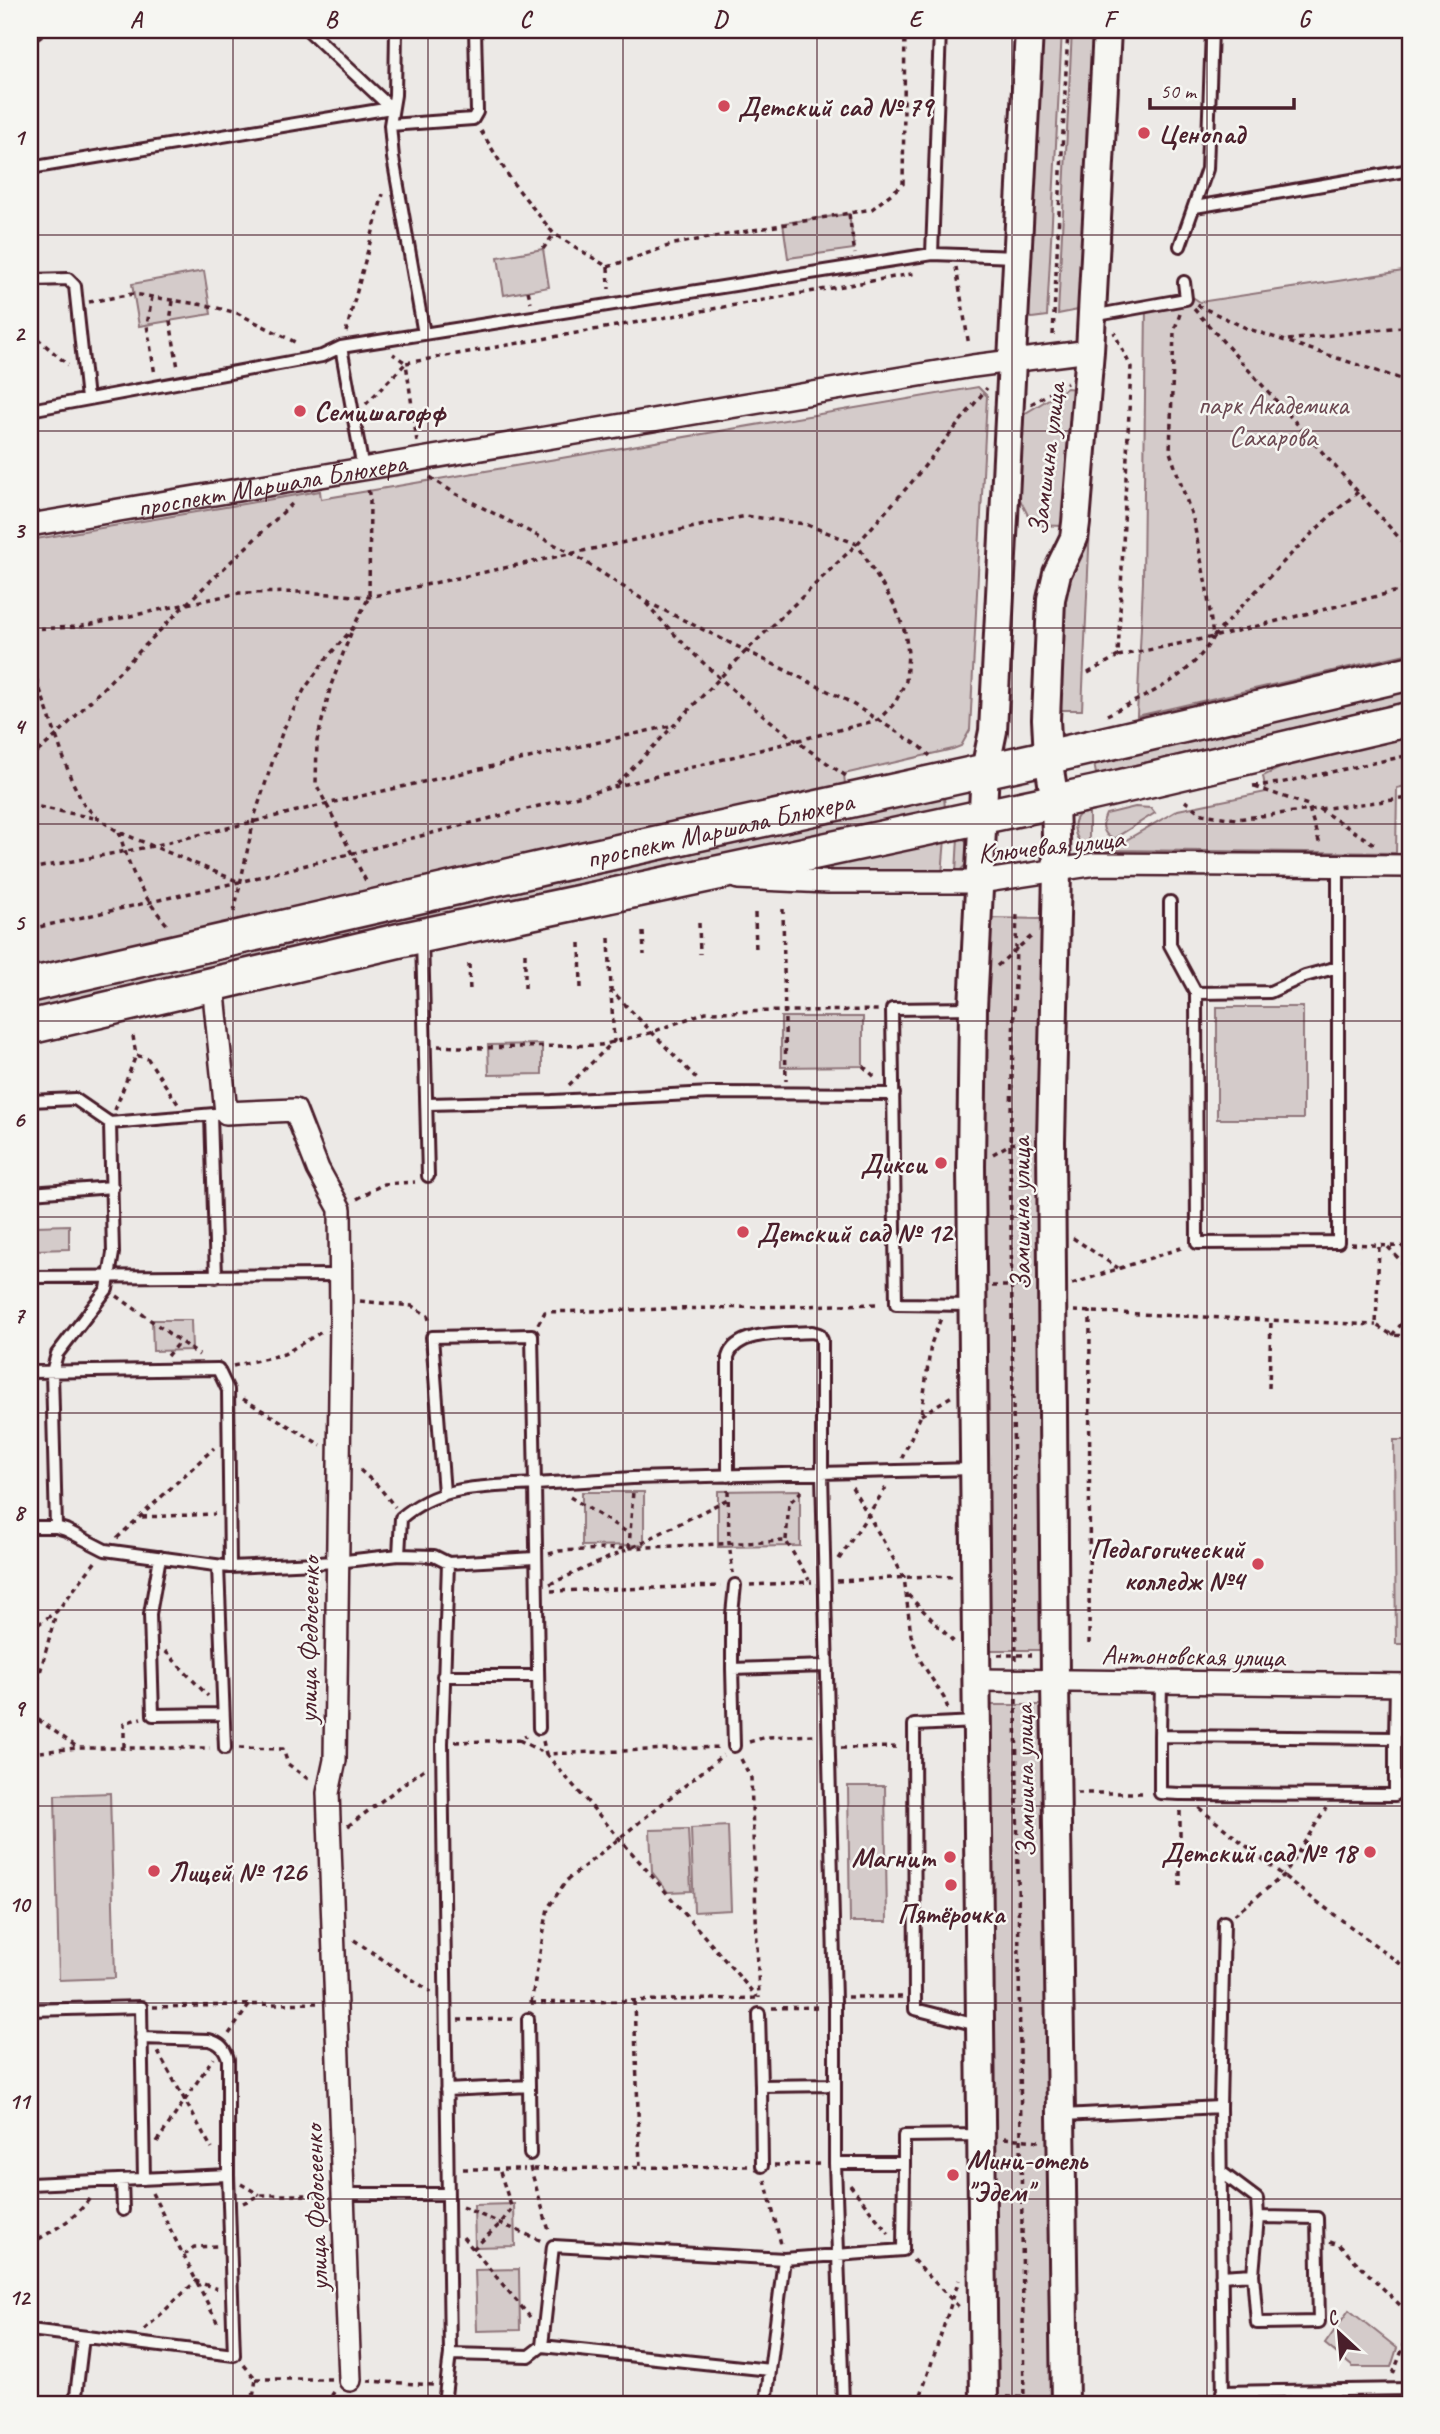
<svg xmlns="http://www.w3.org/2000/svg" width="1440" height="2434" viewBox="0 0 1440 2434" font-family="Caveat,sans-serif">
	<style>
		.green { fill: #d4cbca; stroke: #8f757a; stroke-width: 2 }
		.lines { fill: none; stroke-linecap: round; stroke-linejoin: round }
		.service-casing { stroke: #4a1f2b; stroke-width: 16 }
		.minor-casing { stroke: #4a1f2b; stroke-width: 26 }
		.tertiary-casing { stroke: #4a1f2b; stroke-width: 32 }
		.primary-casing { stroke: #4a1f2b; stroke-width: 38 }
		.path { stroke: #4a1f2b; stroke-width: 3.5; stroke-dasharray: 5 5; stroke-linecap: butt }
		.service { stroke: #f6f6f2; stroke-width: 10 }
		.minor { stroke: #f6f6f2; stroke-width: 21 }
		.tertiary { stroke: #f6f6f2; stroke-width: 26 }
		.primary { stroke: #f6f6f2; stroke-width: 33 }
		.grid { fill: none; stroke: #4a1f2b; stroke-width: 2; stroke-opacity: 0.55 }
		.poi-dot { fill: #d1495b; stroke: #f6f6f2; stroke-width: 2.5 }
		.labels { text-anchor: middle; stroke-width: 5; stroke-linejoin: round; paint-order: stroke }
		.poi-label { font-size: 28px; font-weight: bold; fill: #4a1f2b; stroke: #f6f6f2; text-anchor: start }
		.park-label { font-size: 28px; fill: #6c4a53; stroke: #f6f6f2 }
		.street-label { font-size: 28px; fill: #4a1f2b; stroke: #f6f6f2 }
		.neatline { fill: none; stroke: #4a1f2b; stroke-width: 2.5 }
		.grid-label { font-size: 23px; text-anchor: middle; font-weight: bold; fill: #4a1f2b }
	</style>
	<rect width="100%" height="100%" fill="#ece9e6"/>
	<filter id="ink" filterUnits="userSpaceOnUse"><feTurbulence type="fractalNoise" baseFrequency=".0143" numOctaves="2"/><feDisplacementMap in="SourceGraphic" scale="14" xChannelSelector="R" yChannelSelector="G"/><feConvolveMatrix kernelMatrix="1 2 1 2 8 2 1 2 1" color-interpolation-filters="sRGB"/></filter>
	<g filter="url(#ink)">
		<path class="green" d="M1038,30H1062L1047,316L1032,318L1027,317Z
			M1072,30H1096L1081,304L1078,310L1058,314Z
			M849,214L854,249L788,258L783,223Z
			M543,249L549,287L504,295L498,257Z
			M1410,270V653L1137,716L1143,582L1146,303L1191,296L1200,302Z
			M204,271L211,314L139,326L132,284Z
			M978,387L987,396L970,730L961,746L953,749L844,774L845,784L30,967V540L320,491L321,499Z
			M1067,388L1076,389L1064,526L1033,525L1015,490L1018,414H1024Z
			M1090,526L1082,710H1057L1063,598L1067,581Z
			M1410,690V701L1096,774L1094,763Z
			M1410,733V785L1397,788L1396,853L1109,850L1178,810L1266,792L1263,776L1299,759Z
			M944,797L945,808L30,1011V1001Z
			M1135,807L1151,808L1155,813L1113,839C1102,834 1101,824 1106,814Z
			M1089,808V851C1072,838 1067,818 1089,808Z
			M958,837L963,838C975,850 970,865 956,873Z
			M945,839L942,874L832,870L829,867L830,865Z
			M989,918L1044,919V1650H985L983,1009Z
			M1217,1007H1303V1119H1217Z
			M781,1017H863V1066L781,1067Z
			M542,1044V1074L489,1075L488,1045Z
			M69,1225V1249L35,1250V1226Z
			M152,1320H191L192,1350L153,1351Z
			M1394,1440H1410V1644H1396Z
			M800,1490V1546L718,1547V1491Z
			M582,1492H644V1545L582,1546Z
			M988,1705H1044L1051,2404H995Z
			M848,1786H885L887,1922H850Z
			M110,1793L115,1978L59,1980L55,1795Z
			M728,1826L731,1910L694,1912L691,1828Z
			M688,1829L691,1891L668,1892L652,1872L650,1830Z
			M514,2204L515,2246L475,2247L474,2205Z
			M519,2269L520,2330L477,2331L475,2270Z
			M1349,2310L1397,2348L1391,2367H1353L1325,2344Z"/>
		<g class="lines">
			<g class="service-casing">
				<path id="service" d="M308,30L391,108
					M396,30L395,95L390,125L393,158L424,334
					M390,125L473,119L477,112L475,30
					M30,168L391,108
					M1195,207L1410,170
					M1180,246L1207,169L1212,30
					M932,254L1017,257
					M30,280L68,279L75,286L87,399
					M1092,316L1186,299L1184,282
					M341,347L363,469
					M30,410L322,356L341,347L932,254L940,30
					M1170,902V945L1196,993L1270,992L1305,976L1338,967
					M422,938L428,1176
					M1196,993L1197,1243L1338,1242V866
					M30,1101L75,1099L110,1123L226,1113
					M428,1104L552,1101L711,1093L894,1094
					M211,1115L216,1277
					M30,1193L113,1187
					M30,1277L341,1275
					M972,1305L896,1304L892,1009L973,1008
					M30,1372L218,1369L228,1390L230,1567
					M728,1476V1357C736,1329 788,1334 812,1332L819,1334L822,1340V1473L835,2001V2163L843,2404
					M30,1527H56L66,1530L105,1550L230,1567L337,1562L399,1555L434,1556L448,1563L535,1558
					M56,1527L52,1372L57,1354L107,1289L113,1253L110,1123
					M399,1555L401,1518C440,1484 486,1487 535,1484L532,1335L432,1337L444,1493
					M160,1557L150,1614L153,1715L223,1714
					M218,1566L225,1748
					M735,1585L732,1614V1669L827,1666
					M732,1669L734,1746
					M443,1676H538
					M1161,1682L1160,1736L1395,1738L1396,1685
					M976,1722L914,1725L915,2009L969,2023H980
					M539,1728L535,1484L633,1478L973,1469
					M1160,1736V1793L1180,1794L1395,1795V1738
					M30,2010L141,2007L144,2179
					M759,2014L761,2086L834,2085
					M529,2086L530,2154
					M761,2086L762,2166
					M446,2090L529,2086L528,2019
					M1063,2115L1220,2107
					M835,2163H904V2136L980,2135
					M1221,2172L1257,2199L1258,2217L1253,2274L1221,2276
					M122,2180L123,2210
					M30,2184L228,2175
					M343,2194H448
					M784,2259L903,2250L904,2163
					M1253,2274L1257,2323L1319,2322L1317,2218L1258,2217
					M30,2330L234,2355L228,2175V2059C225,2048 220,2043 209,2040L141,2038
					M542,2346L553,2246L784,2259L766,2403L780,2404
					M450,2354L529,2356L542,2346L770,2370
					M1222,2392L1410,2389
					M75,2404L83,2337
					M444,2404L450,2354L442,1743L448,1563
					M1223,2404L1220,2107L1224,1922"/>
			</g>
			<g class="minor-casing">
				<g id="minor">
					<path id="s1" d="M30,525L973,366L1090,351"/>
					<path d="M738,878L828,882H980L1096,864L1410,866"/>
					<path d="M213,984L226,1113L295,1110L318,1169L340,1209L341,1320L335,1760L328,1793L350,2380"/>
					<path d="M976,1680L1410,1685"/>
				</g>
			</g>
			<g class="tertiary-casing">
				<path id="tertiary" d="M984,2404L971,1166L973,1008L985,770L993,731L1029,30
					M1065,2404L1055,1681L1051,1141L1057,871L1055,802L1048,757L1046,719L1051,599L1057,573L1074,538L1076,523L1090,351L1107,30"/>
			</g>
			<g class="primary-casing">
				<g id="primary">
					<path id="s2" d="M30,985L547,867L1048,757L1410,673"/>
					<path d="M30,1027L401,940L1094,793L1410,719"/>
				</g>
			</g>
			<path class="path" d="M30,45L50,30
				M481,131L513,183L554,234L608,267L674,244L872,209L903,184L905,30
				M849,214L855,254
				M543,249L554,234
				M608,267L609,289
				M956,267L969,346
				M528,291L531,302
				M152,297L147,325L155,375
				M173,301L170,321L178,368
				M89,302L133,294L210,306L237,313L299,344
				M1197,305L1246,328L1410,382
				M1194,309L1410,550
				M1180,314L1174,331L1170,452L1193,519L1207,590L1213,637C1260,587 1305,536 1358,492
				M30,332L68,365
				M346,332L383,194
				M1053,335L1068,30
				M1288,340L1410,326
				M366,404L406,363L393,354
				M1031,404L1067,383
				M417,442L406,363L917,273
				M430,477L456,494L573,554L645,601L846,700L921,747L930,756
				M646,603C704,670 772,726 846,776
				M30,629L78,627L239,593L304,592L369,597L746,516L805,524L857,544L895,606L905,632L908,653L906,681L895,703L878,720L239,882L30,929
				M351,633L331,685L317,741L316,784L366,881
				M1118,656L1213,637L1410,588
				M30,661L71,779L84,805L99,819L119,832L237,881
				M1088,673L1118,656L1131,367L1114,332
				M1107,715C1148,694 1190,679 1213,637
				M30,758L56,736L184,606L294,502
				M617,784L747,650L857,544L911,483L987,388
				M1253,786L1280,783L1410,755
				M1255,787L1308,805L1320,845
				M1185,801L1202,814L1236,819L1410,798
				M30,803L39,807L99,819
				M1319,809L1377,846
				M119,832C131,873 141,895 170,928
				M30,869L153,846L326,804L674,725
				M783,909L786,1081
				M234,912L255,815L283,730L304,690L325,660L353,628L369,597L370,500L368,488
				M755,913L756,953
				M699,923L700,954
				M643,932L644,955
				M609,938L611,990L697,1079
				M580,943L581,989
				M525,953V991
				M469,964L470,992
				M997,966L1034,934
				M133,1036L136,1055
				M438,1046L483,1048L601,1045L650,1033L706,1012L880,1010
				M863,1066L877,1079
				M569,1085L614,1041L611,992
				M115,1110L136,1055L148,1059L178,1104
				M993,1154L1010,1144L1031,1141
				M357,1199L383,1184L415,1182
				M1073,1238L1118,1268
				M1351,1244L1410,1247
				M1379,1247L1376,1325L1392,1335L1410,1336
				M1388,1247L1410,1271
				M1072,1284L1184,1247
				M992,1286H1030
				M117,1296L199,1355
				M360,1301L412,1306L428,1316L430,1324
				M1074,1311L1376,1325
				M538,1324L545,1312L881,1304
				M1392,1335L1410,1314
				M167,1356L179,1342
				M233,1366L284,1354L323,1331
				M1269,1388L1271,1321
				M243,1399L321,1445
				M921,1415L952,1396
				M902,1458L921,1415L931,1344L941,1318
				M360,1470L379,1487L395,1507
				M852,1487L904,1577L911,1635L920,1660L944,1698L949,1711
				M728,1490L729,1543L733,1573
				M570,1497L630,1534
				M142,1517L215,1514
				M117,1538L214,1448
				M786,1540L789,1503L805,1488
				M633,1547L728,1499
				M629,1548L633,1491
				M549,1554L559,1551L786,1541L809,1580
				M839,1559L887,1486
				M837,1581L931,1576L955,1577
				M550,1584L626,1550
				M750,1585L812,1582
				M551,1591L721,1586
				M908,1595L954,1642
				M30,1630L57,1611L96,1561
				M1089,1644L1090,1311
				M165,1651L208,1696
				M998,1655H1032
				M1016,1660L1010,1144L1017,912
				M1016,1699L1024,2404
				M30,1710L56,1613
				M30,1714L77,1747
				M519,1740L546,1754L757,1997
				M543,1741L546,1754L721,1747
				M455,1742L519,1740L526,1736
				M749,1742L766,1737L814,1735
				M124,1747V1723L141,1718
				M239,1748L283,1749L288,1764L312,1782
				M841,1748L900,1747
				M30,1753L77,1748H210
				M741,1759L751,1778L759,1998
				M1077,1793H1146
				M1199,1808L1300,1889L1410,1971
				M348,1826L428,1766
				M1180,1886V1806
				M1234,1915L1284,1875L1326,1808
				M354,1940L431,1992
				M847,1997H903
				M634,2001L640,2166
				M531,2003L548,1908L566,1881L723,1755
				M531,2003L758,1998
				M153,2007L317,2003
				M772,2008L820,2007
				M458,2020L513,2019
				M229,2034L250,2004
				M158,2052L212,2149
				M1004,2138L1039,2141
				M157,2142L213,2058
				M774,2165L822,2164
				M530,2167L550,2234
				M463,2169H525
				M533,2169L749,2166
				M765,2180L781,2244
				M241,2184L260,2195
				M850,2185L889,2234
				M152,2193L218,2324
				M243,2203L260,2195H325
				M462,2207L542,2241
				M463,2237L530,2317
				M1330,2242L1339,2245L1402,2307L1410,2311
				M30,2244C53,2230 76,2220 91,2196
				M473,2249L500,2224L512,2209L499,2169
				M184,2255L194,2247L217,2246
				M913,2260L962,2310
				M144,2330L196,2281L217,2289
				M244,2365L256,2379L252,2404
				M1393,2374L1410,2330
				M256,2379H332
				M368,2381L434,2385
				M1007,2397L1045,2398
				M326,2404L334,2392
				M918,2404L959,2280
				M936,2404L948,2400H963"/>
			<use href="#service" class="service"/>
			<use href="#minor" class="minor"/>
			<use href="#tertiary" class="tertiary"/>
			<use href="#primary" class="primary"/>
		</g>
	</g>
	<path class="grid" d="M233,30V2404M428,30V2404M623,30V2404M817,30V2404M1012,30V2404M1207,30V2404M30,235H1410M30,431H1410M30,628H1410M30,824H1410M30,1021H1410M30,1217H1410M30,1413H1410M30,1610H1410M30,1806H1410M30,2003H1410M30,2199H1410"/>
	<g class="poi-dot">
		<circle cx="724" cy="106" r="7"/>
		<circle cx="1144" cy="133" r="7"/>
		<circle cx="300" cy="411" r="7"/>
		<circle cx="941" cy="1163" r="7"/>
		<circle cx="743" cy="1232" r="7"/>
		<circle cx="1258" cy="1564" r="7"/>
		<circle cx="1370" cy="1852" r="7"/>
		<circle cx="950" cy="1857" r="7"/>
		<circle cx="154" cy="1871" r="7"/>
		<circle cx="951" cy="1885" r="7"/>
		<circle cx="953" cy="2175" r="7"/>
	</g>
	<g class="labels">
		<g class="poi-label">
			<text x="738" y="116">Детский сад № 79</text>
			<text x="1158" y="143">Ценопад</text>
			<text x="314" y="421">Семишагофф</text>
			<text x="927" y="1173" text-anchor="end">Дикси</text>
			<text x="757" y="1242">Детский сад № 12</text>
			<text x="1244" y="1558" text-anchor="end">Педагогический<tspan x="1244" dy="32">колледж №4</tspan></text>
			<text x="1356" y="1862" text-anchor="end">Детский сад № 18</text>
			<text x="936" y="1867" text-anchor="end">Магнит</text>
			<text x="168" y="1881">Лицей № 126</text>
			<text x="951" y="1923" text-anchor="middle">Пятёрочка</text>
			<text x="967" y="2169">Мини-отель<tspan x="967" dy="32">"Эдем"</tspan></text>
		</g>
		<g class="park-label">
			<text x="1273" y="414">парк Академика<tspan x="1273" dy="32">Сахарова</tspan></text>
		</g>
		<g class="street-label">
			<text transform="translate(1046 459) rotate(-83)" y="10">Замшина улица</text>
			<text dy="10" stroke="none"><textPath href="#s1" startOffset="245">проспект Маршала Блюхера</textPath></text>
			<text dy="10" stroke="none"><textPath href="#s2" startOffset="707">проспект Маршала Блюхера</textPath></text>
			<text transform="translate(1051 845) rotate(-6)" y="10">Ключевая улица</text>
			<text transform="translate(1020 1214) rotate(-90)" y="10">Замшина улица</text>
			<text transform="translate(308 1640) rotate(-89)" y="10">улица Федосеенко</text>
			<text transform="translate(1193 1655) rotate(1)" y="10">Антоновская улица</text>
			<text transform="translate(1024 1781) rotate(-91)" y="10">Замшина улица</text>
			<text transform="translate(315 2208) rotate(-92)" y="10">улица Федосеенко</text>
		</g>
	</g>
	<rect width="1440" height="2434" fill="none" stroke="#f6f6f2" stroke-width="77"/>
	<g transform="translate(1339 2333) rotate(334)" stroke="#f6f6f2" stroke-width="5" paint-order="stroke">
	<path d="M0-5L12 26L0 18L-12 26Z" fill="#4a1f2b"/>
	<text y="-10" font-size="19" font-weight="bold" text-anchor="middle" fill="#4a1f2b">С</text>
	</g>
	<path d="M1150 98v10h144v-10" fill="none" stroke="#4a1f2b" stroke-width="3.5"/>
	<text x="1160" y="98" font-size="21" fill="#4a1f2b" stroke="#f6f6f2" stroke-width="5" paint-order="stroke">50 m</text>
	<rect x="38" y="38" width="1364" height="2358" class="neatline"/>
	<g class="grid-label">
		<text x="136" y="27">A</text>
		<text x="331" y="27">B</text>
		<text x="525" y="27">C</text>
		<text x="720" y="27">D</text>
		<text x="915" y="27">E</text>
		<text x="1109" y="27">F</text>
		<text x="1304" y="27">G</text>
		<text x="19" y="145">1</text>
		<text x="19" y="341">2</text>
		<text x="19" y="538">3</text>
		<text x="19" y="734">4</text>
		<text x="19" y="930">5</text>
		<text x="19" y="1127">6</text>
		<text x="19" y="1323">7</text>
		<text x="19" y="1520">8</text>
		<text x="19" y="1716">9</text>
		<text x="19" y="1912">10</text>
		<text x="19" y="2109">11</text>
		<text x="19" y="2305">12</text>
	</g>
</svg>
